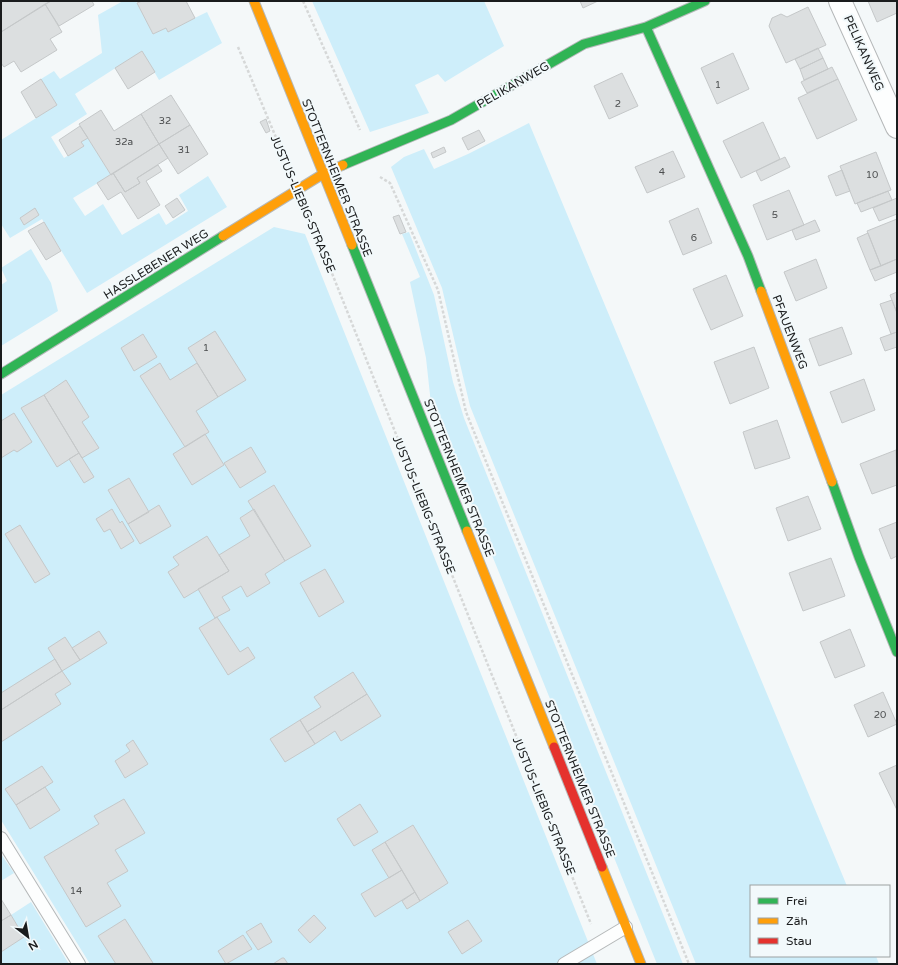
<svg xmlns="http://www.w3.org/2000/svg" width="898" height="965" viewBox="0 0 898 965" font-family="'Varela Round',sans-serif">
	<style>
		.green { fill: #ceeefa; fill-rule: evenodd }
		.building { fill: #dcdfe0; stroke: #c5c8c9 }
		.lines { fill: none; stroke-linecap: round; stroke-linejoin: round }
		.lane-casing { stroke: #b5b8b9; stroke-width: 14 }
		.street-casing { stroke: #b5b8b9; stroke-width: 24 }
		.fast-casing { stroke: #b5b8b9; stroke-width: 11 }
		.slow-casing { stroke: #b5b8b9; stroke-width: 11 }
		.jam-casing { stroke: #b5b8b9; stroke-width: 11 }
		.path { stroke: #d6d8d8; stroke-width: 2.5; stroke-dasharray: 3 2; stroke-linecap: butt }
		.lane { stroke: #fdfefe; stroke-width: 12 }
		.street { stroke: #fdfefe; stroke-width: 22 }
		.fast { stroke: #30b455; stroke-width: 9 }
		.slow { stroke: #ff9f0a; stroke-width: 9 }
		.jam { stroke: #e5322d; stroke-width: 9 }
		.labels { text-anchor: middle; stroke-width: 4; stroke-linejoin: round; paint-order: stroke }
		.number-label { font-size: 10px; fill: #4c4e4f }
		.street-label { font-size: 12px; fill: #1a1c1d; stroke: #f2f9fb }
	</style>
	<rect width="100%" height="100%" fill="#f4f8f9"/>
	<path class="green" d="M123,1H136L153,34L166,28L168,31L207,12L222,43L159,80L142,51L75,94L87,114L51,137L64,158L84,146L81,142L88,138L111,175L73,198L85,216L103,204L122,235L159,213L166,225L188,211L179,195L208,176L227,207L87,293L42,219L10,238L1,224V140L57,105L41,79L54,71L60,79L102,53L98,15ZM35,209L24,224L20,218Z
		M312,1H484L504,46L445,82L438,74L415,85L429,113L370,132Z
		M529,123L847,886H751V956H876L879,964H696L470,406L442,288L391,167L404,157L424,149L434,169L468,154Z
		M274,227L305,234L597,964H90L1,820V395Z
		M409,232L434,295L453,382L464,418L683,964H657L431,404L426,358L410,282L420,277L402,234Z
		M31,249L51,283L58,311L1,346V285L7,281L1,268Z
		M1,854L14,873L1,881Z
		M31,902L69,964H1V952L24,937L11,915Z"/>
	<path class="building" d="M1,1H51L1,32Z
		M51,1H92L94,5L59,26L45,4Z
		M142,1H186L195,18L168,32L166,28L153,34L137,3Z
		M580,1H598L583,8Z
		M868,1H897V13L877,22Z
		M45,4L62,32L50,39L57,50L21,72L14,61L4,67L1,63V32Z
		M808,7L826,45L786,63L769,26L772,18L781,14L787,17Z
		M818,48L823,58L800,69L795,59Z
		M142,51L155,72L128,89L115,68Z
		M733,53L749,89L717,104L701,68Z
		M823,58L828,69L804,80L800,69Z
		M832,67L838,79L807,93L801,82Z
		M622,73L638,106L609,119L594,86Z
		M41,79L57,105L36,118L21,92Z
		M838,79L857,120L817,139L798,98Z
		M171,95L190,125L159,144L141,114Z
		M101,110L114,131L141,114L159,144L111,175L79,124Z
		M266,119L270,131L266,133L260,122Z
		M763,122L780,159L741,178L723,141Z
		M190,125L208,154L178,174L159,144Z
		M80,126L88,138L81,142L84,146L68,156L59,140Z
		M479,130L485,141L468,150L462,138Z
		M159,144L168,158L137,178L140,183L125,192L113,173Z
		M444,147L446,152L433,158L431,153Z
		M673,151L685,177L647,193L635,167Z
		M876,152L891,190L855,204L840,166Z
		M785,157L790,167L761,181L756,171Z
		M158,165L162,171L146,181L160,205L138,219L121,192L108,200L97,183L113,173L125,192L140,183L137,178Z
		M842,170L850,191L836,196L828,176Z
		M789,190L804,225L767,240L753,205Z
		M888,191L892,200L861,212L857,203Z
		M177,198L185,210L173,218L165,206Z
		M897,198V214L879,221L873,208Z
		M35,208L39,215L24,225L20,218Z
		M698,208L712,243L683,255L669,221Z
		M399,215L406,232L400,234L393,217Z
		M897,219V259L881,266L867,231Z
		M815,220L820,231L796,240L792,230Z
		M44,222L61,251L46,260L28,231Z
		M868,233L881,266L870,270L857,238Z
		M816,259L827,288L796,301L784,272Z
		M897,259V272L875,281L870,270Z
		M726,275L743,316L711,330L693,289Z
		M897,292V313L890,295Z
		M892,300L897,313V332L891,334L880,304Z
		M842,327L852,354L819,366L809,339Z
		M215,331L246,380L218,397L188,348Z
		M897,332V347L885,351L880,338Z
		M143,334L157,357L134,371L121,348Z
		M754,347L769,388L730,404L714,362Z
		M160,363L170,380L197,363L218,397L196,411L209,432L185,447L140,376Z
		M864,379L875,410L842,423L830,392Z
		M66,380L89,417L82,422L99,448L82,458L44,395Z
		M44,395L79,453L57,467L21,408Z
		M14,413L32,442L17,452L14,450L1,458V421Z
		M777,420L790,458L755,469L743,432Z
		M205,434L224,465L192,485L173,454Z
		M251,447L266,472L240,488L224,463Z
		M896,450L897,485L872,494L860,464Z
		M79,453L94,477L84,483L69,459Z
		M129,478L149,512L128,524L108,490Z
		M274,485L311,546L285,561L248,501Z
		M808,496L821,529L788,541L776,508Z
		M159,505L171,526L140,544L128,524Z
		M112,509L120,523L122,521L134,541L121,549L110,529L104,532L96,519Z
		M254,509L285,561L265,574L270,583L247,597L241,586L222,597L230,610L215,618L198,589L229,571L219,555L250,536L240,518Z
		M897,522V556L891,559L879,529Z
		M20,525L50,574L35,583L5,534Z
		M207,536L229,571L184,598L168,572L179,565L173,557Z
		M831,558L845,596L803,611L789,573Z
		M325,569L344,602L319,617L300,583Z
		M217,617L240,652L248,647L255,658L228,675L199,628Z
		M850,629L865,666L835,678L820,642Z
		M99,631L107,643L80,660L72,648Z
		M65,637L80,660L62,671L48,648Z
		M55,659L62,671L1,710V693Z
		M62,671L71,684L55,694L61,704L1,742V710Z
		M353,672L367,694L307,732L300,720L321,707L314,697Z
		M883,692L897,724L868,737L854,705Z
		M367,694L381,716L341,741L335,731L315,744L307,732Z
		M300,720L315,744L285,762L270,739Z
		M133,740L148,764L125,778L115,761L130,751L126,745Z
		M897,765V810L879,773Z
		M42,766L53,782L16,805L5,789Z
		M45,787L60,810L30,829L16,805Z
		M124,799L145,833L115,850L128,871L107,883L121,906L86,927L44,857L99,824L94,816Z
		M360,804L378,832L354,846L337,819Z
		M413,825L448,883L420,901L385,842Z
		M385,842L402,870L389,878L372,850Z
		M402,870L415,892L375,917L361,894Z
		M415,892L420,901L407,909L402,901Z
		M1,899L11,915L1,921Z
		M11,915L24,937L1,952V921Z
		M314,915L326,928L310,943L298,930Z
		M125,919L153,963L152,964H116L98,936Z
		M468,920L482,941L462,954L448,932Z
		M261,923L272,942L258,950L246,932Z
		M243,935L252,949L226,964L218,951Z
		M282,958H284L288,964H273Z"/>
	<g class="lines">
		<g class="lane-casing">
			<path id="lane" d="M1,838L79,964
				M564,964L626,927"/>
		</g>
		<g class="street-casing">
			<path id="street" d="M840,1L897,127"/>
		</g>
		<g class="fast-casing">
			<path id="fast" d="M646,27L748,256L761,291
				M343,165L451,120L584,44L646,27L705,1
				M352,245L467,531
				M1,374L223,236
				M832,482L859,557L897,652"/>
		</g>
		<g class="slow-casing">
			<path id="slow" d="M254,1L352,245
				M223,236L323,174L343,165
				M761,291L832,482
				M467,531L554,747
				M602,867L641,964"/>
		</g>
		<g class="jam-casing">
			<path id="jam" d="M554,747L602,867"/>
		</g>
		<path class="path" d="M303,1L360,130
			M238,47L288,166
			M380,177L390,183L438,290L466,412L689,964
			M308,213L591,924"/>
		<use href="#lane" class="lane"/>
		<use href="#street" class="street"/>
		<use href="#fast" class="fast"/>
		<use href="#slow" class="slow"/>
		<use href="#jam" class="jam"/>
	</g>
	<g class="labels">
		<g class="number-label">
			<text x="718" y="88">1</text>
			<text x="618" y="107">2</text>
			<text x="165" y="124">32</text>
			<text x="124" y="145">32a</text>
			<text x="184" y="153">31</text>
			<text x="662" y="175">4</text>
			<text x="872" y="178">10</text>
			<text x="775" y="218">5</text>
			<text x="694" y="241">6</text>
			<text x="206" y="351">1</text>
			<text x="880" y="718">20</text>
			<text x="76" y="894">14</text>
		</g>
		<g class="street-label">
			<text transform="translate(864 53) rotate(66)" y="4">PELIKANWEG</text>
			<text transform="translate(513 85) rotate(-30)" y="4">PELIKANWEG</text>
			<text transform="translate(337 178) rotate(68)" y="4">STOTTERNHEIMER STRASSE</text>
			<text transform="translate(303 204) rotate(67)" y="4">JUSTUS-LIEBIG-STRASSE</text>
			<text transform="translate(156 264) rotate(-32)" y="4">HASSLEBENER WEG</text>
			<text transform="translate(790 332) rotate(69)" y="4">PFAUENWEG</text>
			<text transform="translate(459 478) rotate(68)" y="4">STOTTERNHEIMER STRASSE</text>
			<text transform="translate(424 505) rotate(68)" y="4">JUSTUS-LIEBIG-STRASSE</text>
			<text transform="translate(580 779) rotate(68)" y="4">STOTTERNHEIMER STRASSE</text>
			<text transform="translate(544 806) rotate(68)" y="4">JUSTUS-LIEBIG-STRASSE</text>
		</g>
	</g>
	<rect width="898" height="965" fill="none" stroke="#1a1c1d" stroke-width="4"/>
	<rect x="750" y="885" width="140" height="72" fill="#f2f9fb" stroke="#9ca1a2"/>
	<rect x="758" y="898" width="20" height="6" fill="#30b455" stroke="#9ca1a2"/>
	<text x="786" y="905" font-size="12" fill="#1a1c1d">Frei</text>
	<rect x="758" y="918" width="20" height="6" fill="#ff9f0a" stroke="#9ca1a2"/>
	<text x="786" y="925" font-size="12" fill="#1a1c1d">Zäh</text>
	<rect x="758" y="938" width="20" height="6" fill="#e5322d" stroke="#9ca1a2"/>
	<text x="786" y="945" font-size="12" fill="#1a1c1d">Stau</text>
	<g transform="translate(28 937) rotate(149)" stroke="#f2f9fb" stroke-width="3" paint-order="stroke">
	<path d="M0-3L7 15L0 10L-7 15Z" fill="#1a1c1d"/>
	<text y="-6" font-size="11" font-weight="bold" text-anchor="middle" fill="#1a1c1d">N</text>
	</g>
</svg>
